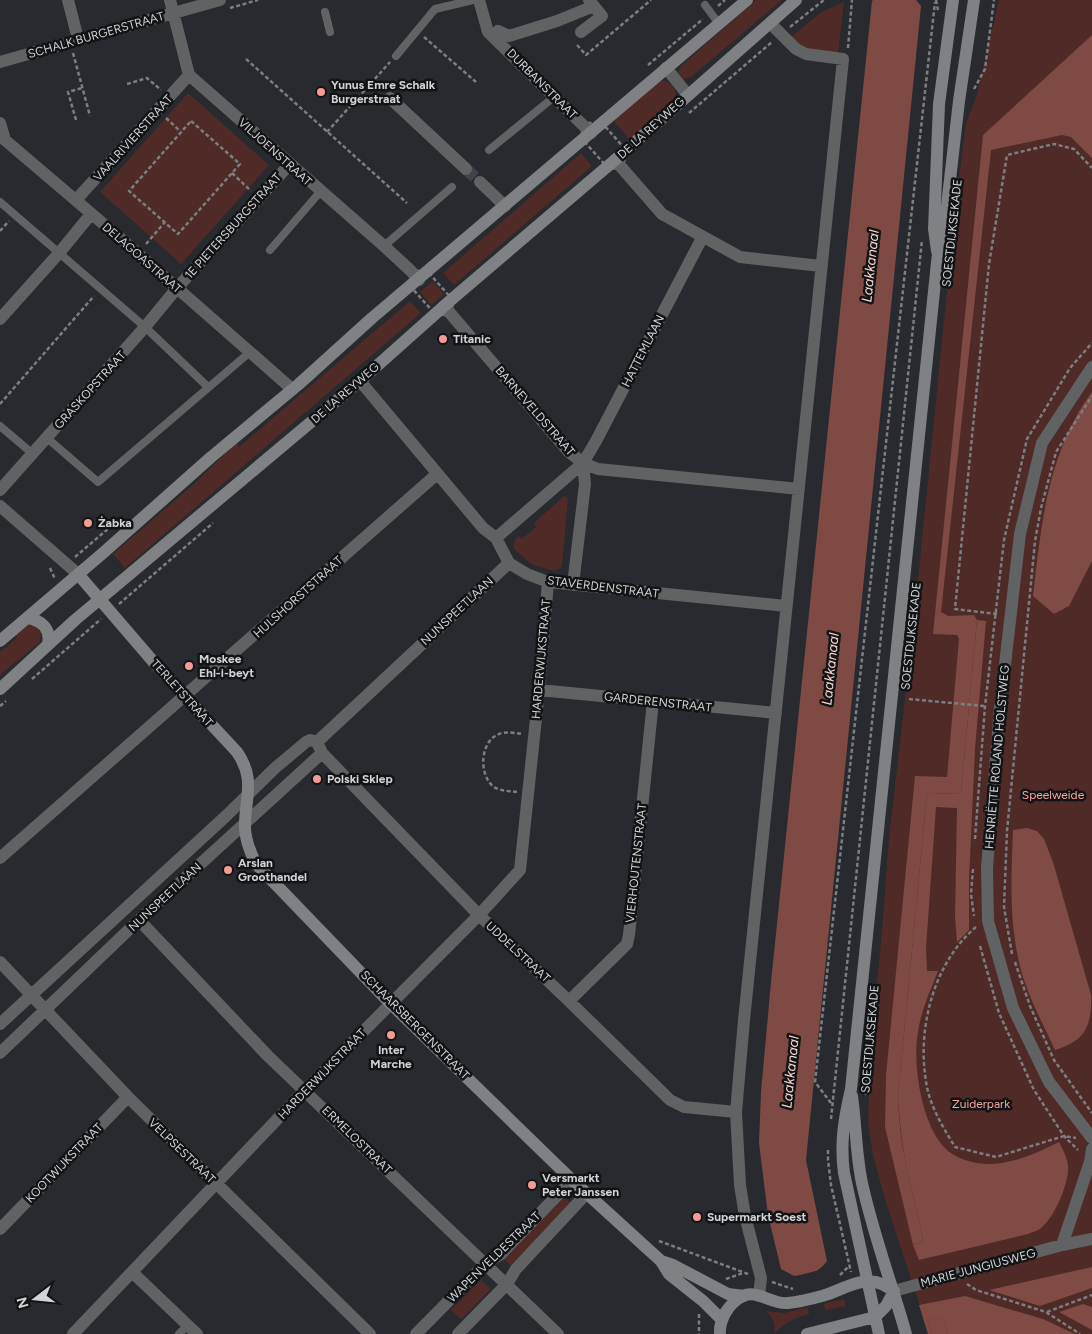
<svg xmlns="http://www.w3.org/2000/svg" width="1092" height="1334" viewBox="0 0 1092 1334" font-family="Figtree,sans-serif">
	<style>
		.green { fill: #4f2a26 }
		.forest { fill: #804b45 }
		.water { fill: #7f4a44 }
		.pier { fill: #282a2f }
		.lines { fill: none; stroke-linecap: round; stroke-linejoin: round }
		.street-tunnel { stroke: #424348; stroke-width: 12; stroke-dasharray: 12 6; stroke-linecap: butt }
		.path { stroke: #7c7e82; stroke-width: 2.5; stroke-dasharray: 4 2.5; stroke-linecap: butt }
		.lane { stroke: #606264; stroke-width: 8 }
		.street { stroke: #606264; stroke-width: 12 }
		.secondary { stroke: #7f8184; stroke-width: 12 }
		.poi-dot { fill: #f59c92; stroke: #121315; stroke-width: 2 }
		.labels { text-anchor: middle; stroke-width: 5; stroke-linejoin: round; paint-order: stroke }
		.street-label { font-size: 12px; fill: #d2d3d6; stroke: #121315 }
		.poi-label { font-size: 12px; font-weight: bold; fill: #d2d3d6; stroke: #121315; text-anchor: start }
		.park-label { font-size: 12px; fill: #fba49b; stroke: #121315 }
		.water-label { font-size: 14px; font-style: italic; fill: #fcd7d3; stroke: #121315 }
	</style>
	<rect width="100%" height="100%" fill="#282a2f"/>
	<path class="green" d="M756,0H782L691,77L682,79L678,73L682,65Z
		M999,0H1092V1334H929L885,1199L873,1156L868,1121L870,1051L882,932L889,838L913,629L956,202L966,123L976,98Z
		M844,2L838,53C821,52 802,52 791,37L820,13Z
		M660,80C672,82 677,88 675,99L630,140L612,119Z
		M188,93L269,165L181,264L100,192Z
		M581,153L592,166L454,285L443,273Z
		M433,281L444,294L431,305L420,292Z
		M410,301L421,313L125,568L113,554L194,484L236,443L239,447Z
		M564,496L568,497L562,567L554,571L531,564L513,548L515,539L519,536L522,539L536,527L534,523Z
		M25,624C33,623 36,626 41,633L40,642L0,675V652L17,638L14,633Z
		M563,1196L571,1204L512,1267L503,1258Z
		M481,1280L491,1289L461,1319L451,1310Z
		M844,1299L846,1306C823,1311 789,1314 775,1334L774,1322L767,1311L784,1313Z"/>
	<path class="forest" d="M1092,392V561L1069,606L1054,614L1033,596C1041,525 1048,451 1092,392Z
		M977,620L986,621L975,749L969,880V930L957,942L955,917L957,808L936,807L926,948L927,971H938C930,991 921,1011 918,1032C912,1064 922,1129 948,1151C962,1162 984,1166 1002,1163C1022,1160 1041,1151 1059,1142C1063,1149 1067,1158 1068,1165C1070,1182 1054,1219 1040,1229C1037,1231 1032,1232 1028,1234L919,1260L913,1245L923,1242C919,1212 909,1184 904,1154C901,1135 899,1116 898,1096L927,794L929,793L961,794Z
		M1027,828L1037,831L1044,839L1053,862L1091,995C1092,1025 1086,1041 1055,1050C1045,1028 1033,1006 1025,983C1008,933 1011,881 1013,830Z
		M1092,1267V1288L1040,1306L989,1290Z
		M965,1296L1043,1319L1075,1334H948L942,1316L927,1319L932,1334H928L919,1305Z
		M1083,1304L1092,1307V1330L1059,1312Z"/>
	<path class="water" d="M873,0H916L921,6L806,1160L827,1261C820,1271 813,1273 801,1276L800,1275L794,1276L781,1269L768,1215L759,1143L761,1092L771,982L872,1Z
		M1092,35V158L1071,137L1062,135L991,150L941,612L948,616L974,615L977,620L961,794L929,793L927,794L898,1096C899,1116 900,1135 904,1154C909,1184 919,1212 923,1242L913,1245L885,1127L886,1075L915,776L947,777L959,639L957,635L933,634L983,135Z
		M942,1315L948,1334H932L927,1319Z"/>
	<path class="pier" d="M816,1271L831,1334H814L800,1275Z"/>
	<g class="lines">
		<path class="street-tunnel" d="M466,169L480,182"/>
		<path class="path" d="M936,0L938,10
			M718,6L725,0
			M230,8L258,0
			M790,27L824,0
			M424,37L476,82
			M577,45L586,55L651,0
			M848,48L852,0
			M73,53L90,116
			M246,59L407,203
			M648,65L703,19
			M372,83L381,90
			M127,84L147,78L161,90
			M974,89L985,69L994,0
			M689,113L772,42
			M166,118L181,132
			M76,120L68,92L82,88
			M191,121L240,164L178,234L129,191Z
			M581,123H602L626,150L623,170L607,167L583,140Z
			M327,132L390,62
			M232,173L251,191
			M0,231L9,221
			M146,244L165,222
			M410,270L428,272L452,299L453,316L435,314L411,287Z
			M0,404L94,296
			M75,557L109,528
			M50,568L55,579
			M119,604L213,523
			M997,614L955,609L989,264L1007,155L1054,144L1074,149L1092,168
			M32,679L101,619
			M909,699L984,706
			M0,706L6,701
			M517,792C509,791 500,791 494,787C478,775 480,741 499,734C506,731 515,733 522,734
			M975,839L985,706L1004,540L1027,439L1070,368L1092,343
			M973,869L971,894L974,916
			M976,927C934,962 917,1028 926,1081C929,1105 943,1127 955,1147L996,1157L1064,1136L1076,1138
			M980,946L999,1013L1034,1090L1064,1136L1078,1150
			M1012,954L1004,907L1007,831L1035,541L1041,508L1056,452L1092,396
			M1015,962L1030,1006L1054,1060L1092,1113
			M866,1095L867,1073
			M831,1103L815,1082L935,2
			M831,1119L922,240
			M828,1150V1160L831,1185L851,1272
			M659,1241L748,1274
			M840,1275L850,1265
			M726,1279L743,1273
			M772,1282L793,1289
			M967,1284L976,1290L1046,1312L1080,1334
			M1047,1312L1092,1295
			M699,1314V1334"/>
		<path class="lane" d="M705,5L719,24
			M325,12L330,32
			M396,56L435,9L473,0
			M489,150L554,97
			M0,202L145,327L208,387
			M384,246L452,187
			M270,250L320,192
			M0,426L33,454
			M47,438L98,482L250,352
			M179,1334L188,1325"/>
		<path class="street" d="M68,0L78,39
			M170,0L189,75L384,246L410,270L419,280
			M479,0L488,32L591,133
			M581,32L602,16L589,0
			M494,36L498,31L509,36L557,21L594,6
			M0,62L220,0
			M666,68L688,95
			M390,98L466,169
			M0,123L5,140L127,244L292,389
			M615,160L662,214L740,257L821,266
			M480,182L505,206
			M76,200L189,75
			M444,306L568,451L583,463L598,469L799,489
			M0,319L60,252L91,214
			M1092,367L1042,443L1020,534L1000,708L987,868L988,921L1013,1008L1049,1082L1092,1138
			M360,381L483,528L496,538L509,563L527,574L548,582L786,606
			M0,490L145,327L177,288L289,165
			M0,506L78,574
			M496,538L583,463L596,441L702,238
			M573,585L585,484L583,463
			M539,690L776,713
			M317,742L322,753L479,915L569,1001L670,1100L684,1107L736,1112
			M317,742L509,563
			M0,858L437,474
			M139,920L268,1056L558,1334
			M0,962L128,1097L370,1334
			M569,1001L627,944L629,935L653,701
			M0,1024L226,816L275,768L306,742L310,740L317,742
			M0,1053L139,920L322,753
			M0,1229L128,1097
			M1062,1245L1092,1239
			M132,1272L197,1334
			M894,1291L1062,1245L1090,1162L1092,1149
			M759,1296L761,1278L745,1216L740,1185L736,1112L744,1020L843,59L806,54L796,49L770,23
			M73,1334L305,1090L479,915L520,870L539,690L548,582
			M416,1334L486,1263L501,1254L572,1180
			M458,1334L507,1284L516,1269L587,1193"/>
		<path class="secondary" d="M937,251L934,229L939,104L953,0
			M78,574L157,666L237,752C255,778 246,795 245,823C244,837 250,852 256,864L391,1004L572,1180L661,1261L669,1274L703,1301L722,1320
			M27,618C42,620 51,629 48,644
			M0,641L103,553L210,458L299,384L372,318L747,0
			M0,689L75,620L360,381L452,299L615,160L796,0
			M852,1096C856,1125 856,1155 862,1183C873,1234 892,1284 906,1334
			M661,1261L673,1265L728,1294L744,1296
			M720,1334C719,1319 729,1303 743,1296C757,1289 772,1305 788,1303C799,1302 811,1299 822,1296C837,1292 854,1281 870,1281C880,1282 886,1286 894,1291
			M807,1334L875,1317L886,1306L894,1291
			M879,1334L844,1173C840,1143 844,1119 851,1089L938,253L944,232L959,101L974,0"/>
	</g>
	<g class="poi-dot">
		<circle cx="321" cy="92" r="5"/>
		<circle cx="443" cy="339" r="5"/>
		<circle cx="88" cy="523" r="5"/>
		<circle cx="189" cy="666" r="5"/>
		<circle cx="317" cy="779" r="5"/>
		<circle cx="228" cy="870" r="5"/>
		<circle cx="391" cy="1035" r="5"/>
		<circle cx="532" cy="1185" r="5"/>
		<circle cx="697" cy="1217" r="5"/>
	</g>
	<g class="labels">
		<g class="street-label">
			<text transform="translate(96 35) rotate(-16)" y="4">SCHALK BURGERSTRAAT</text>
			<text transform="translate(542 84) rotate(45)" y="4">DURBANSTRAAT</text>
			<text transform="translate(651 128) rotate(-42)" y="4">DE LA REYWEG</text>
			<text transform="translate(133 138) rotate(-48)" y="4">VAALRIVIERSTRAAT</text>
			<text transform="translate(275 152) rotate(42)" y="4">VILJOENSTRAAT</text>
			<text transform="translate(233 226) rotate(-48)" y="4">1E PIETERSBURGSTRAAT</text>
			<text transform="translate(952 233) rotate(-84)" y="4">SOESTDIJKSEKADE</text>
			<text transform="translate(142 258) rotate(41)" y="4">DELAGOASTRAAT</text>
			<text transform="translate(643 351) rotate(-63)" y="4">HATTEMLAAN</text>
			<text transform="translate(90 390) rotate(-48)" y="4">GRASKOPSTRAAT</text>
			<text transform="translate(345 393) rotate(-41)" y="4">DE LA REYWEG</text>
			<text transform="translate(535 411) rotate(49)" y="4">BARNEVELDSTRAAT</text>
			<text transform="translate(603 587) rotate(7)" y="4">STAVERDENSTRAAT</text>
			<text transform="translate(298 597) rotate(-42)" y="4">HULSHORSTSTRAAT</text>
			<text transform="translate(457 611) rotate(-43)" y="4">NUNSPEETLAAN</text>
			<text transform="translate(911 636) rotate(-84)" y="4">SOESTDIJKSEKADE</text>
			<text transform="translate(541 659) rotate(-85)" y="4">HARDERWIJKSTRAAT</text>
			<text transform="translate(182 693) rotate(48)" y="4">TERLETSTRAAT</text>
			<text transform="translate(658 702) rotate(6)" y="4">GARDERENSTRAAT</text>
			<text transform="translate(997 757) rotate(-85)" y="4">HENRIËTTE ROLAND HOLSTWEG</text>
			<text transform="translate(636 863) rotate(-84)" y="4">VIERHOUTENSTRAAT</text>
			<text transform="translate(165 897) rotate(-43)" y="4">NUNSPEETLAAN</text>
			<text transform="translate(518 952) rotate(43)" y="4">UDDELSTRAAT</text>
			<text transform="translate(415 1025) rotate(45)" y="4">SCHAARSBERGENSTRAAT</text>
			<text transform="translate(870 1039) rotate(-85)" y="4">SOESTDIJKSEKADE</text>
			<text transform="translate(322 1074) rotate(-46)" y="4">HARDERWIJKSTRAAT</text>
			<text transform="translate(357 1140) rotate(44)" y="4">ERMELOSTRAAT</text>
			<text transform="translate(182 1151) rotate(44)" y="4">VELPSESTRAAT</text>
			<text transform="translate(64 1163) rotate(-46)" y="4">KOOTWIJKSTRAAT</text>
			<text transform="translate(494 1257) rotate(-44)" y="4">WAPENVELDESTRAAT</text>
			<text transform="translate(978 1268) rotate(-15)" y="4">MARIE JUNGIUSWEG</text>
		</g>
		<g class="poi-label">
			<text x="331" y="89">Yunus Emre Schalk<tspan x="331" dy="14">Burgerstraat</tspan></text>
			<text x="453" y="343">Titanic</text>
			<text x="98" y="527">Żabka</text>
			<text x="199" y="663">Moskee<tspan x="199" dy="14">Ehl-i-beyt</tspan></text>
			<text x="327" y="783">Polski Sklep</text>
			<text x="238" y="867">Arslan<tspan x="238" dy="14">Groothandel</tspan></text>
			<text x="391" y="1054" text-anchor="middle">Inter<tspan x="391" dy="14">Marche</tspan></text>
			<text x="542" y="1182">Versmarkt<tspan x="542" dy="14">Peter Janssen</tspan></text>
			<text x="707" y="1221">Supermarkt Soest</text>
		</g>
		<g class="park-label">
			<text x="1053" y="799">Speelweide</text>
			<text x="981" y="1108">Zuiderpark</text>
		</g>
		<g class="water-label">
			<text transform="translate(870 266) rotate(-84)" y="5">Laakkanaal</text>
			<text transform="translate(830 669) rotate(-84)" y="5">Laakkanaal</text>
			<text transform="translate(790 1072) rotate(-84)" y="5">Laakkanaal</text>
		</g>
	</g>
	<g transform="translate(35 1299) rotate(254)" stroke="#121315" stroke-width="4" paint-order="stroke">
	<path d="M0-4L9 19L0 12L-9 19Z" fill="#d2d3d6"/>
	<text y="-8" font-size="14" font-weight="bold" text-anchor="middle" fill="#d2d3d6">N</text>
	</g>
</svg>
